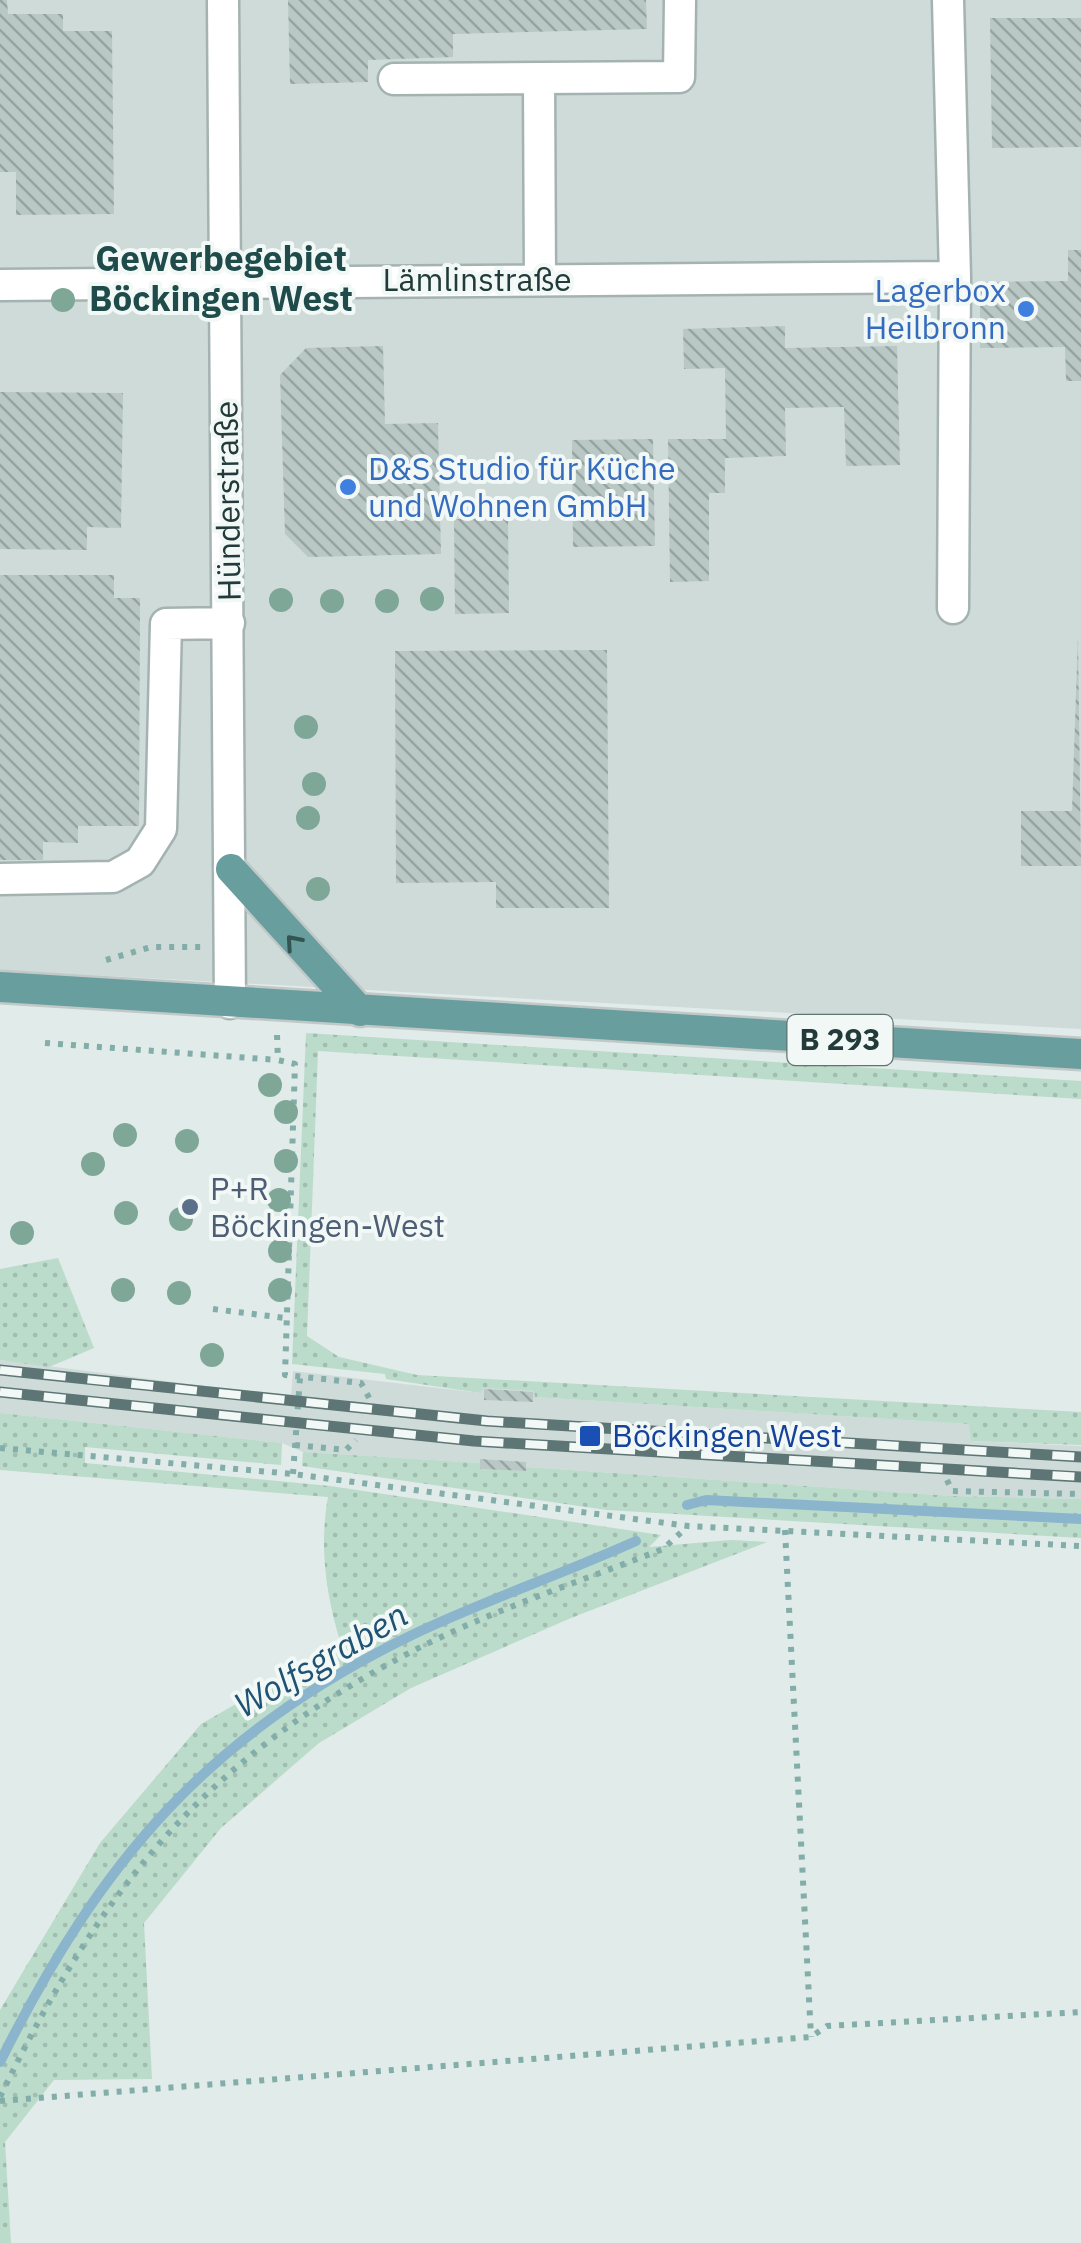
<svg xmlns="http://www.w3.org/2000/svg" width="1081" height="2243" viewBox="0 0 1081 2243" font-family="'IBM Plex Sans',sans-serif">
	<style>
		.built { fill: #cfdbd8 }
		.grass { fill: url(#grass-dots) }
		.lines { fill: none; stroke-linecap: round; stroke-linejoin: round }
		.stream { stroke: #8bb4cd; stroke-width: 10 }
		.building { fill: url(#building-back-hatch) }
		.minor-casing { stroke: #a4b3b1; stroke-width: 35 }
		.major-casing { stroke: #c1c8c8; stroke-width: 35 }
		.path { stroke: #83ada9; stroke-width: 6; stroke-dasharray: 5 8; stroke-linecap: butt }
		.minor { stroke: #fff; stroke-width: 30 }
		.major { stroke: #689e9d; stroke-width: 30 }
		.rail-casing { stroke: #5d7675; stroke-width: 11 }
		.rail { stroke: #f1f8f6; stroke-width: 8; stroke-dasharray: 22; stroke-linecap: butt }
		.tree { fill: #7fa798 }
		.oneway { stroke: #345453 }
		.shop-dot { fill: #3f7fe0; stroke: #f1f8f6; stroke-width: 4 }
		.service-dot { fill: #5c6f8a; stroke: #f1f8f6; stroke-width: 4 }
		.transit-dot { fill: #1a4fb4; stroke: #f1f8f6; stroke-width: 4 }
		.labels { text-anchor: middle; stroke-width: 8; stroke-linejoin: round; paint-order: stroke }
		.shield { fill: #f1f8f6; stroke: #607472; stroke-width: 2.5 }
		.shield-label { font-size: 30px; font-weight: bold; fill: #223b3a }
		.street-label { font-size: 32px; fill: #223b3a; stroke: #f1f8f6 }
		.shop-label { font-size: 32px; fill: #366cbe; stroke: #f1f8f6; text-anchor: end }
		.service-label { font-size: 32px; fill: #4e5e75; stroke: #f1f8f6; text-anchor: start }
		.transit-label { font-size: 32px; fill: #164399; stroke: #f1f8f6; text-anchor: start }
		.neighbourhood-label { font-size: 35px; font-weight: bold; fill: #1f4c4b; stroke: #f1f8f6 }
		.water-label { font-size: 35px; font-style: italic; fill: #1f5273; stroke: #f1f8f6 }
	</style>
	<defs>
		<pattern id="grass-dots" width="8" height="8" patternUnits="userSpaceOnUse" patternTransform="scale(2.5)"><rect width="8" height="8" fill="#bbdbcb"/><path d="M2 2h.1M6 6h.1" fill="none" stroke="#a0bdaf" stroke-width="1.8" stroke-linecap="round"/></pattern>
		<pattern id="building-back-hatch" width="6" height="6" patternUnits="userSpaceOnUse" patternTransform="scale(2.5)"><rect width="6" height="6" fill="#b9c8c5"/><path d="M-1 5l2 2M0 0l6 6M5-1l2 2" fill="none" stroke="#96a4a1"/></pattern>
	</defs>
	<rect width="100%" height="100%" fill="#e1ebe9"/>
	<path class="built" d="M0,0H1081V1029L0,970Z
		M0,1360L291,1397L293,1371L481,1393L482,1388L535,1391L536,1397L970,1424L971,1441L1081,1446V1499L952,1496L526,1467V1471L480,1469L479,1463L303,1452L282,1443L0,1413Z"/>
	<path class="grass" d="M306,1033L1081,1081V1099L318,1051L307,1336L339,1357L417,1375L1081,1412V1445L971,1441L969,1424L535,1397L534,1391L483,1388L481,1393L386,1379L385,1374L292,1364Z
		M58,1258L94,1348L49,1367L0,1360V1269Z
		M0,1413L282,1443L281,1465L85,1447V1463L330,1486L661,1535L649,1547L731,1540L767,1542L571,1618L411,1688L319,1743L221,1828L144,1923L152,2079L54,2080L5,2142L11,2243H0V2010L100,1843L201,1724L341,1644C326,1595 319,1548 328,1497L0,1470Z
		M303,1452L480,1463V1469L525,1471L526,1467L952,1496L1081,1499V1538L607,1510L302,1466Z"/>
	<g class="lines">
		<path class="stream" d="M687,1505L706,1500L1081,1519
			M0,2062C101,1860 207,1735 412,1635C485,1600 563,1574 636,1541"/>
	</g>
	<path class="building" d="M0,0H7L8,14H63V31H112L114,214L16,215V172H0Z
		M288,0H646L647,29L453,34V57L368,60V82L290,84Z
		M990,18H1081V147L992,148Z
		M1068,250H1081V381H1066L1065,347L980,348V282L1068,281Z
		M785,326V348L897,346L900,465L846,466L844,407L785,408L786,456L725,458V493H709V581L670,582L668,439H726L725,368L684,369L683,329Z
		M383,346L385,424L438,423L441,554L308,557L285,534L280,375L306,348Z
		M0,392L123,393L121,528L87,527V550L0,549Z
		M653,439L655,546L573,547L572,440Z
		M508,518L509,613L455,614L454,519Z
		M0,575H114V598H140L139,826H78V843L43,842V860H0Z
		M1078,635L1081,866H1021V811H1072Z
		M607,650L609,908H496V882L396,883L395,651Z
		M484,1389L533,1392V1402L484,1400Z
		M480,1459L526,1462V1471L480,1469Z"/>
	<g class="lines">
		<g class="minor-casing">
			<path id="minor" d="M223,0L230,1003
				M948,0L955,277L953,608
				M394,79L679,77L680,0
				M539,81L540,280
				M0,285L955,277
				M0,879L113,877L140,862L161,829L166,624L229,623"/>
		</g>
		<g class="major-casing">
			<path id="major" d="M231,869L360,1011
				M0,987L1081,1054"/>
		</g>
		<path class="path" d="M106,960L151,947H202
			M277,1035L278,1060L295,1064L285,1375L361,1383L372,1403
			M45,1043L278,1060
			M213,1309L285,1318
			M295,1445L346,1450L356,1440
			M0,1448L293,1474L688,1526L1081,1546
			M293,1474L300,1378
			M947,1480L952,1491L1081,1494
			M785,1530L811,2037
			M0,2097C100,1890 202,1761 409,1653C489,1611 579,1582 663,1549L687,1527
			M0,2101L811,2037L827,2026L1081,2012"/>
		<use href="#minor" class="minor"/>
		<use href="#major" class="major"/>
		<g class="rail-casing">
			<path id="rail" d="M0,1370L487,1421L1081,1457
				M0,1392L474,1441L1081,1477"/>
		</g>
		<use href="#rail" class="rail"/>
	</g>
	<g class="tree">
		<circle cx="63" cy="300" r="12"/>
		<circle cx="432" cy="599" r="12"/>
		<circle cx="281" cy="600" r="12"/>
		<circle cx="332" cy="601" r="12"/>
		<circle cx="387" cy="601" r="12"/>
		<circle cx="306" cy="727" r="12"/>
		<circle cx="314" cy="784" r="12"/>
		<circle cx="308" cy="818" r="12"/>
		<circle cx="318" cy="889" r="12"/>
		<circle cx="270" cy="1085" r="12"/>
		<circle cx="286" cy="1112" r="12"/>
		<circle cx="125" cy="1135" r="12"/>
		<circle cx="187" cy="1141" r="12"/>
		<circle cx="286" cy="1161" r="12"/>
		<circle cx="93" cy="1164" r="12"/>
		<circle cx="279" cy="1200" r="12"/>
		<circle cx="126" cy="1213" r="12"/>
		<circle cx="181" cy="1219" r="12"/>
		<circle cx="22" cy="1233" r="12"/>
		<circle cx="280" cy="1251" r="12"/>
		<circle cx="123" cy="1290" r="12"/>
		<circle cx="280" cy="1290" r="12"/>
		<circle cx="179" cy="1293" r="12"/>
		<circle cx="212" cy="1355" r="12"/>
	</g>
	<defs><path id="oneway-chevron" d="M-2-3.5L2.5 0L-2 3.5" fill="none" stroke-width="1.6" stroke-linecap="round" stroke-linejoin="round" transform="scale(2.5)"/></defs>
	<use class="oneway" href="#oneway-chevron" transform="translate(293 942) rotate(-131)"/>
	<g class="shop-dot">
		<circle cx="1026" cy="309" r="10"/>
		<circle cx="348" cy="487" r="10"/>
	</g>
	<circle class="service-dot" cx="190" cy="1207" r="10"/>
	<rect class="transit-dot" x="578" y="1424" width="24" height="24" rx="5"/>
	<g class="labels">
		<rect class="shield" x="787.5" y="1015" width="105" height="50" rx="8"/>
		<g class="shield-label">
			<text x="840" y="1050">B 293</text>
		</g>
		<g class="street-label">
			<text x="477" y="291">Lämlinstraße</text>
			<text transform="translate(228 501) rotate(-91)" y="11">Hünderstraße</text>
		</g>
		<g class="shop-label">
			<text x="1006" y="302">Lagerbox<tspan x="1006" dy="37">Heilbronn</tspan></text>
			<text x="368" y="480" text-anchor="start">D&amp;S Studio für Küche<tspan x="368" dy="37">und Wohnen GmbH</tspan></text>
		</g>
		<g class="service-label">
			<text x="210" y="1200">P+R<tspan x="210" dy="37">Böckingen-West</tspan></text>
		</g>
		<g class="transit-label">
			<text x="612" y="1447">Böckingen West</text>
		</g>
		<g class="neighbourhood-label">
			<text x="221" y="271">Gewerbegebiet<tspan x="221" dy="40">Böckingen West</tspan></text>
		</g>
		<g class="water-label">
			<text transform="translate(321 1660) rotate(-30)" y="12">Wolfsgraben</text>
		</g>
	</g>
</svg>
